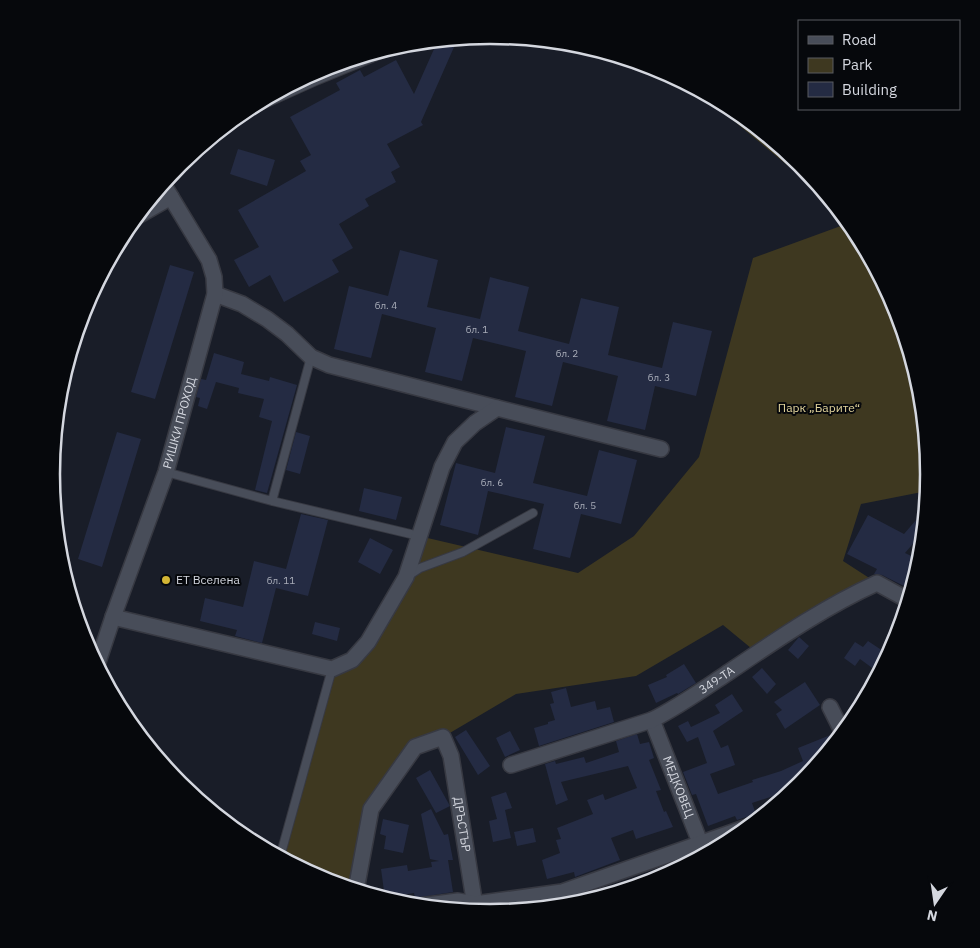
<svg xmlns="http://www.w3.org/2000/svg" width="980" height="948" viewBox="0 0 980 948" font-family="'IBM Plex Sans',sans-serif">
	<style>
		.green { fill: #3e3820 }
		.building { fill: #242b43 }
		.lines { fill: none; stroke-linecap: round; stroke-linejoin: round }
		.lane-casing { stroke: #373942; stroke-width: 10 }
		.street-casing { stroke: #373942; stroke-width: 18 }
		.lane { stroke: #484d59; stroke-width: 8 }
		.street { stroke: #484d59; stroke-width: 15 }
		.poi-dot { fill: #d4b635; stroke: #06080c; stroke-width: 2 }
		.labels { text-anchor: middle; stroke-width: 4; stroke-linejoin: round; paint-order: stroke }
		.number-label { font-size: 10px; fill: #a8acb8 }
		.park-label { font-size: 12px; fill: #e4d69d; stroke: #06080c }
		.street-label { font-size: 12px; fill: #d4d7df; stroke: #06080c }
		.poi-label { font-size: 12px; fill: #d4d7df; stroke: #06080c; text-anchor: start }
		.rim { fill: none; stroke: #d4d7df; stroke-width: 2.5 }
	</style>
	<rect width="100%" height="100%" fill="#191d28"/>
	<path class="green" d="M694,88L734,109L801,164L832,202Z
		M849,223L855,230L896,306L921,389L929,474L927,491L861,504L843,561L877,583L757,653L723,625L636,676L516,694L443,737L415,747L371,809L356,890L322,879L280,857L332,669L368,642L419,536L578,573L634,536L699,457L753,258Z"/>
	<path class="building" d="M458,38L421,122L423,125L387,144L400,167L391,172L396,182L365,199L369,206L339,224L353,248L332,260L339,272L284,302L270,275L249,287L234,260L259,247L238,210L306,171L300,161L311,155L290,117L340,90L336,83L360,70L364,77L396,60L414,94L438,40Z
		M238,149L275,160L267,186L230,174Z
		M400,250L438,260L427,307L480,319L490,277L529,287L518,331L569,344L581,298L619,307L608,355L662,368L673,322L712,331L696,396L655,386L645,430L607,421L618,376L563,362L552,406L515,397L526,351L473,338L462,381L425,372L436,328L382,314L371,358L334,349L349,286L388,296Z
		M170,265L194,272L155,399L131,392Z
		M214,353L244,362L241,374L269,381L270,377L297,385L267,493L255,490L272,421L259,417L264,399L238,393L239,388L216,382L207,409L198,406L200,398L196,397L201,379L206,380Z
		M506,427L545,436L533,483L587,496L599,450L637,460L621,524L581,514L570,558L533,549L544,504L488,491L478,535L440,525L456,463L495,473Z
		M117,432L141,439L102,567L78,559Z
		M296,432L310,436L300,474L286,470Z
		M364,488L402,497L396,520L359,511Z
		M301,514L328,520L308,596L276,588L262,643L235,636L237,630L200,621L205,598L243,607L254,561L286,569Z
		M868,515L904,534L916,520L924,527L923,532L905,553L920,560L912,590L882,575L874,574L877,569L847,554Z
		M370,538L393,550L380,574L358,562Z
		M315,622L340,628L337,641L312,634Z
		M799,637L809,646L798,659L788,650Z
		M868,641L889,655L879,673L860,659L855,666L844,658L855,642L863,647Z
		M684,664L696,683L678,694L677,693L656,703L648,685L667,677L666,675Z
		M762,668L776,684L767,694L752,677Z
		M805,682L820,705L785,729L776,714L782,710L774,702Z
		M566,688L571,707L595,701L597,710L610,707L614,722L539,746L534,728L548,724V722L555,720L550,704L554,703L551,692Z
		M732,694L743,711L713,731L721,748L728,745L735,765L710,774L718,794L753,782L752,780L781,771L803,761L798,748L833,734L837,740L810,772L798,778L801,784L795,789L752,803L756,814L737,820L735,816L708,826L696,794L692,795L683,772L707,763L698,737L687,742L678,726L688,721L691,727L720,713L715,705Z
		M466,730L490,766L478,775L455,737Z
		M510,731L520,750L505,757L496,738Z
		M637,734L640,744L649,742L654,758L649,760L661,790L656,791L664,812L666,811L673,827L636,839L633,830L611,838L620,860L575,877L574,872L547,879L542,860L560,853L556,840L561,839L557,828L593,814L587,800L603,794L605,800L637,788L628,766L561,782L568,800L556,805L545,764L555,761L556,764L584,757L586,763L619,752L616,741Z
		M430,770L450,806L436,813L416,778Z
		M506,792L512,808L505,810L511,838L493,842L489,821L497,819L491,797Z
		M431,809L444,835L448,834L453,860H448L453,892L415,898L414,893L385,898L381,869L407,865L408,871L432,867L431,862L439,861L430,859L421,814Z
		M383,819L409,825L403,853L384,849L386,836L380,834Z
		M533,828L536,842L517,846L514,832Z"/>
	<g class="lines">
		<g class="lane-casing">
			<path id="lane" d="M238,116L318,80L396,48
				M166,472L272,501L419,536
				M272,501L311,357
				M408,576L420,568L463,552L533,513
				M280,857L332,669"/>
		</g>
		<g class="street-casing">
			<g id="street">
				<path d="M136,217L171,197"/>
				<path d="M215,294L242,304L267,319L287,334L311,357L329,365L497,408"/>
				<path d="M113,617L332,669L352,660L368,642L406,577L442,467L455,442L475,423L497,408L661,449"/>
				<path id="s1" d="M97,665L113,617L166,472L215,294L214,277L209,260L163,184"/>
				<path d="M830,707L843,733"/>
				<path id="s2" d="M652,720L705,855"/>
				<path id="s3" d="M511,765L652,720C678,707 702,690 726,674C775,641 824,607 877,583L908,600"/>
				<path id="s4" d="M356,890L371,809L415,747L443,737L451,756L476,912"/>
				<path d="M420,906L458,901L475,904L562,892L750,826"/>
			</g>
		</g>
		<use href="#lane" class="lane"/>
		<use href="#street" class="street"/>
	</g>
	<circle class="poi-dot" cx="166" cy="580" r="5"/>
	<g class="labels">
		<g class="number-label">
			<text x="386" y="309">бл. 4</text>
			<text x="477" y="333">бл. 1</text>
			<text x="567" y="357">бл. 2</text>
			<text x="659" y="381">бл. 3</text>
			<text x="492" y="486">бл. 6</text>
			<text x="585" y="509">бл. 5</text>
			<text x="281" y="584">бл. 11</text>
		</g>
		<g class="park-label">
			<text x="819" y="412">Парк „Барите“</text>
		</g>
		<g class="street-label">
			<text dy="4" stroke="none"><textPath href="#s1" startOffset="256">РИШКИ ПРОХОД</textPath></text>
			<text dy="4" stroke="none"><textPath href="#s3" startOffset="224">349-ТА</textPath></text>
			<text dy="4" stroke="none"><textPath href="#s2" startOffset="72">МЕДКОВЕЦ</textPath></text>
			<text dy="4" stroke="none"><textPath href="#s4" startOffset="278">ДРЪСТЪР</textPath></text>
		</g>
		<g class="poi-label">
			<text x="176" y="584">ЕТ Вселена</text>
		</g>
	</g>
	<path d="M0 0H980V948H0ZM60 474a430 430 0 1 1 860 0a430 430 0 1 1-860 0Z" fill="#06080c" fill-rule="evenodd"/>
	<path class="rim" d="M60 474a430 430 0 1 1 860 0a430 430 0 1 1-860 0Z"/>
	<rect x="798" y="20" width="162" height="90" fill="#06080c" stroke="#585b60"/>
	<rect x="808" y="36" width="25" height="8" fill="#484d59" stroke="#585b60"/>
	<text x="842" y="45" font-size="15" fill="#d4d7df">Road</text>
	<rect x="808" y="58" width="25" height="15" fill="#3e3820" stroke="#585b60"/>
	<text x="842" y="70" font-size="15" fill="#d4d7df">Park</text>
	<rect x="808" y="82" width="25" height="15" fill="#242b43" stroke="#585b60"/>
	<text x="842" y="95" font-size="15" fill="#d4d7df">Building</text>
	<g transform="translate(935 903) rotate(193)" stroke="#06080c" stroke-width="4" paint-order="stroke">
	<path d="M0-4L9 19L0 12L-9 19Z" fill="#d4d7df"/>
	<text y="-8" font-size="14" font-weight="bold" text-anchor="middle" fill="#d4d7df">N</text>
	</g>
</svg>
